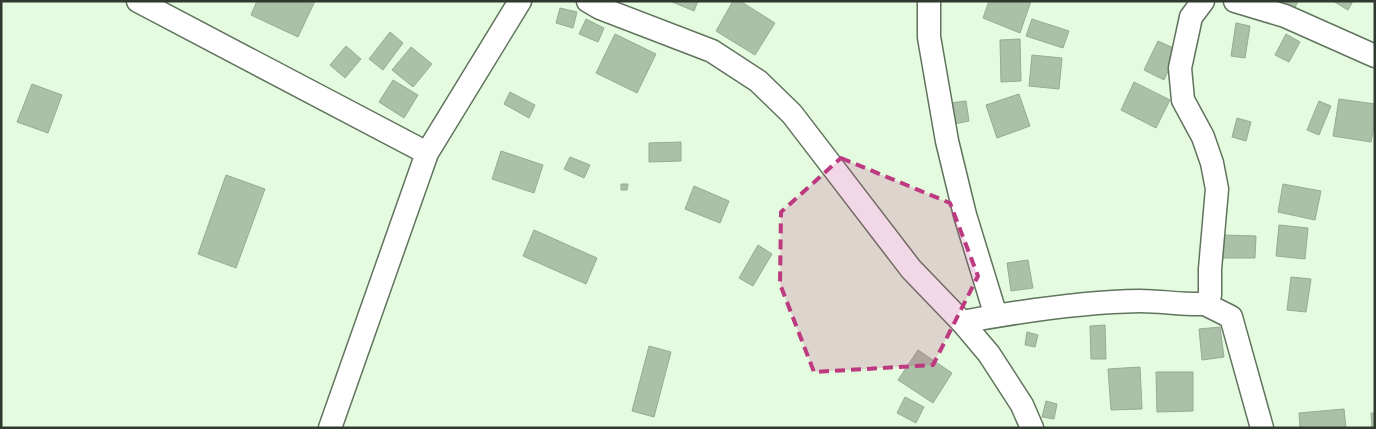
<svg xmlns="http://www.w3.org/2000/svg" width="1376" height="429" viewBox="0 0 1376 429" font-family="'Source Sans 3',sans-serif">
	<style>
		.building { fill: #abc1a7; stroke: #95ab92 }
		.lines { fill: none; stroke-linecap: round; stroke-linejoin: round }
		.minor-casing { stroke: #60745d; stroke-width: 25 }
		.minor { stroke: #fff; stroke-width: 22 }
		.marked { fill: #bd3a81; fill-opacity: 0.2; stroke: #bd3a81; stroke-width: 4; stroke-dasharray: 10 6; stroke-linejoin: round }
	</style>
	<rect width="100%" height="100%" fill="#e4fbe0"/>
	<path class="building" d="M257,1H315L298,37L251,15Z
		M670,1H698L694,11Z
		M733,1H740L775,23L755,55L716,31Z
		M989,1H1031L1020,33L983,18Z
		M1275,1H1298L1294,10Z
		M1333,1H1353L1348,10Z
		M560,8L577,12L573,28L556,23Z
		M586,19L604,28L598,42L579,34Z
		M1032,19L1069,31L1063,48L1026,36Z
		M1236,23L1250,26L1245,58L1231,56Z
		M390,32L403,43L383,70L369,59Z
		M615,34L656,54L637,93L596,73Z
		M1286,34L1300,42L1289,62L1275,55Z
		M1020,39L1021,81L1001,82L1000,40Z
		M1158,41L1178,50L1164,80L1144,70Z
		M346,46L361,59L345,78L330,65Z
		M411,47L432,64L413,87L392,70Z
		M1032,55L1062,58L1059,89L1029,86Z
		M393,80L418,95L404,118L379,102Z
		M1134,82L1170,100L1156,128L1121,110Z
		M32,84L62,95L48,133L17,122Z
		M510,92L535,105L529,118L504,104Z
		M1019,94L1030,126L997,138L986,105Z
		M1339,99L1375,104V121L1371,142L1333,136Z
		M966,101L969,121L954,124L950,103Z
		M1319,101L1331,106L1319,135L1307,130Z
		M1237,118L1251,122L1246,141L1232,137Z
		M681,142V161L649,162V143Z
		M501,151L543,165L534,193L492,179Z
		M570,157L590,165L584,178L564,169Z
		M226,175L265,189L236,268L198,254Z
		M621,184H628L627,190H621Z
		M1283,184L1321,191L1315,220L1278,212Z
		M694,186L729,201L720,223L685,209Z
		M1279,225L1308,228L1305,259L1276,256Z
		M534,230L597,258L586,284L523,256Z
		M1223,235L1256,236L1255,258H1222Z
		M758,245L772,254L753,286L739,278Z
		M1028,260L1033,288L1011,291L1007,263Z
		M1291,277L1311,279L1306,312L1287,310Z
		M1105,325L1106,359H1091L1090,326Z
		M1220,327L1224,357L1202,360L1199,329Z
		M1027,332L1038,335L1035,347L1025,345Z
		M649,346L671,352L654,417L632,411Z
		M918,350L952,373L933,403L898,380Z
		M1140,367L1142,409L1111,410L1108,369Z
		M1156,372H1193V411L1157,412Z
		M905,397L924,407L916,423L897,413Z
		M1046,401L1057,404L1054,419L1042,417Z
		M1344,409L1346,428H1300L1299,413Z
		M1371,413H1375V428H1372Z"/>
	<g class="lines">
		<g class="minor-casing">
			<path id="minor" d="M138,1L427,153
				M588,1L600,8L712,51L758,81L792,114L911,269L962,322L989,354L1022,405L1032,428
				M929,1V37L947,141L965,215L996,316
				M1235,1L1285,16L1375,56
				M1205,304L1231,317L1262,428
				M962,322C1021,311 1080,302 1140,301C1162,301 1183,305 1205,304L1210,295V269L1217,189L1212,163L1203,137L1183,100L1180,68L1191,17L1203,1
				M330,428L427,153L520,1"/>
		</g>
		<use href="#minor" class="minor"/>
	</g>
	<path class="marked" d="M841,158L950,203L978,276L933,365L814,372L780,284L781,212Z"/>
	<rect width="1376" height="429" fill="none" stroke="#30392f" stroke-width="5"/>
</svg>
